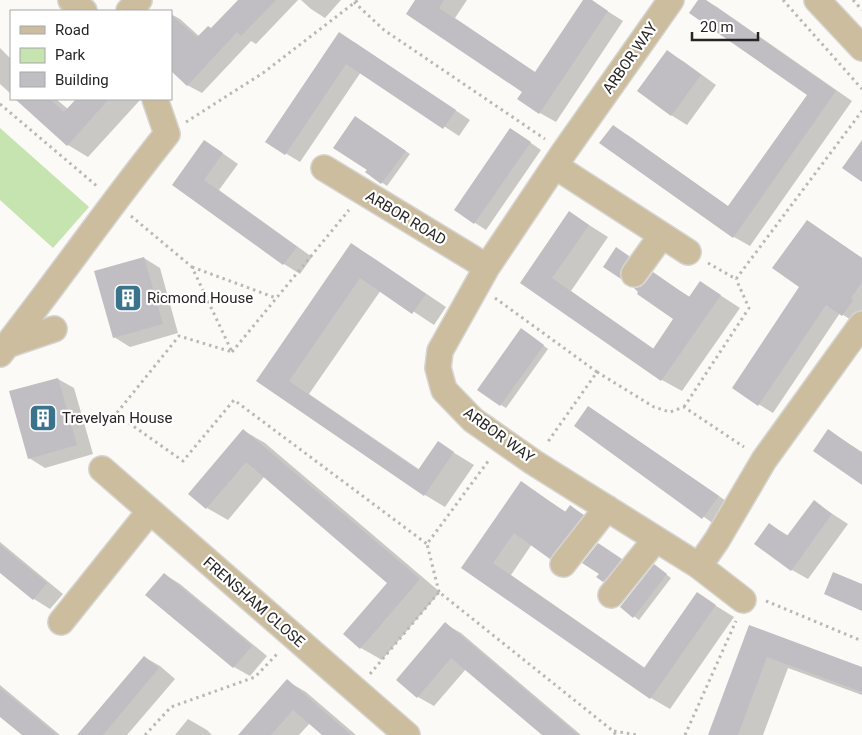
<svg xmlns="http://www.w3.org/2000/svg" width="862" height="735" viewBox="0 0 862 735" font-family="Roboto,sans-serif">
	<style>
		.green { fill: #c6e4af }
		.shadow { fill: #0003 }
		.building { fill: #c0bec3 }
		.lines { fill: none; stroke-linecap: round; stroke-linejoin: round }
		.minor-casing { stroke: #d5d4d0; stroke-width: 28 }
		.path { stroke: #bab8b5; stroke-width: 3; stroke-dasharray: 2.5 4; stroke-linecap: butt }
		.minor { stroke: #cbbd9e; stroke-width: 25 }
		.labels { text-anchor: middle; stroke-width: 4.5; stroke-linejoin: round; paint-order: stroke }
		.street-label { font-size: 15px; fill: #262524; stroke: #fff }
		.poi-label { font-size: 15px; fill: #262524; stroke: #fff; text-anchor: start }
	</style>
	<rect width="100%" height="100%" fill="#fcfaf6"/>
	<path class="green" d="M0,128L89,207L53,248L0,200Z"/>
	<path class="shadow" d="M240,0H298L256,44L251,41L202,93L187,85L171,46V14L180,19L200,37L211,29Z
		M301,0H341L325,18L311,9Z
		M416,0H467L455,18L536,73L585,0H590L623,21L556,122L540,113L524,91Z
		M700,0H705L717,7L852,101L750,246L734,237L613,127L629,136L729,207L809,95Z
		M354,42L470,120L459,136L361,72L300,162L267,142Z
		M0,48L11,59V94L0,84Z
		M667,52L683,61L716,85L687,125L671,115Z
		M17,99H56L68,109L77,99H141L88,157L68,145Z
		M360,120L410,154L387,186L367,172L368,170Z
		M521,136L541,150L486,230L455,210Z
		M205,141L238,164L219,190L312,257L300,274L284,264L173,185Z
		M570,213L608,237L571,291L654,349L675,319L641,288L653,274L690,297L700,282L740,308L682,391L662,380L521,282Z
		M807,222L862,258V315L856,323L840,313L773,413L733,388L801,287Z
		M351,245L372,257L446,307L434,325L381,290L309,394L420,470L438,443L474,465L445,507L425,495L258,381Z
		M621,252L634,260L625,280L604,266Z
		M144,258L160,268L178,333L130,347L114,337Z
		M527,333L548,349L506,408L501,405Z
		M58,379L74,388L93,454L45,468L29,458Z
		M589,407L729,503L714,524L575,426Z
		M244,431L265,443L440,592L382,660L361,648L389,583L264,477L228,520L207,508Z
		M829,431L862,452V483Z
		M521,483L566,512L570,506L589,518L570,569L532,544L511,575L645,668L697,594L734,617L670,709L651,698L462,567Z
		M814,502L848,524L808,579L792,570L770,525L789,536Z
		M0,542L63,594L50,609L34,599L0,572Z
		M603,547L626,563L609,584L604,581L600,573Z
		M659,569L671,578L639,620L622,607Z
		M164,574L180,584L267,656L250,676L234,667Z
		M445,624L461,633L581,735H544L466,669L434,706L418,697Z
		M749,627L862,669V695L788,668L763,735H709Z
		M144,657L160,666L175,679L127,735H78Z
		M287,681L306,692L356,735H324L310,723L299,735H240Z
		M0,685L60,735H24L0,715Z
		M188,719L207,730L212,735H175Z"/>
	<path class="building" d="M238,0H276L241,36L237,32L187,86L171,71V15L197,37L208,26L211,28Z
		M415,0H444L439,8L535,72L583,0H592L608,11L539,114L517,99L522,92L406,14Z
		M698,0H706L836,91L733,238L599,143L613,125L728,206L807,95L689,13Z
		M339,32L456,110L443,129L346,64L285,155L265,142Z
		M667,50L701,75L671,116L637,91Z
		M15,99H50L64,112L76,99H109L67,146Z
		M355,116L406,151L381,184L365,172L367,170L333,148Z
		M510,128L531,142L474,224L454,210Z
		M204,140L223,153L204,180L297,247L283,265L172,185Z
		M862,140V182L842,168Z
		M569,211L589,225L552,278L653,349L673,319L637,294L638,292L634,288L640,287L645,283L653,272L689,297L700,281L721,295L661,381L520,283Z
		M807,220L862,258V282L851,298L853,300L842,316L826,305L758,406L732,388L799,287L772,268Z
		M351,243L426,294L412,314L360,278L289,381L418,470L438,441L454,452L424,496L256,381Z
		M616,247L629,256L620,272L621,279L603,267Z
		M144,257L163,324L113,338L94,271Z
		M521,328L544,345L500,406L477,390Z
		M58,378L77,445L28,459L9,391Z
		M588,406L719,496L702,519L574,426Z
		M243,429L420,579L360,649L343,634L387,583L246,462L206,509L188,494Z
		M828,429L862,453V485L813,451Z
		M521,481L565,512L570,505L583,515L550,559L514,533L493,563L644,668L697,592L716,605L650,699L461,568Z
		M814,500L832,514L791,571L754,544L769,523L787,536Z
		M598,543L622,559L603,582L596,577L599,574L582,563Z
		M0,545L47,583L33,600L0,573Z
		M654,564L667,574L633,618L620,607Z
		M833,572L862,584V611L824,594Z
		M164,573L252,646L233,668L145,595Z
		M445,622L578,735H542L451,658L417,698L396,680Z
		M749,625L862,667V692L767,657L738,735H708Z
		M144,656L159,668L103,735H77Z
		M287,679L351,735H322L293,710L271,735H238Z
		M0,688L57,735H22L0,717Z"/>
	<g class="lines">
		<g class="minor-casing">
			<path id="minor" d="M71,0L84,11
				M671,0L564,152L487,267L440,351L438,368L444,390L473,420L533,462L699,566L743,600
				M817,0L862,48
				M129,11L139,0
				M555,166L688,252
				M324,168L487,267
				M634,274L662,235
				M7,345L54,329
				M0,354C57,282 109,206 167,134L155,99
				M102,469L407,735
				M563,564L607,508
				M699,566L717,540L764,460L862,324
				M611,595L656,539
				M61,622L150,511"/>
		</g>
		<path class="path" d="M783,0L862,89
			M853,0L862,10
			M354,2L384,30L545,139
			M0,104L98,187
			M186,122L263,73L358,0
			M131,216L192,267L232,352L179,336L116,414L183,461L234,400L427,544
			M708,263L736,279L862,111
			M192,267L276,298
			M495,298L597,372L547,443
			M232,352L349,210
			M597,372L654,407L670,412L684,407L744,447
			M684,407L749,308L736,279
			M439,592L427,544L489,460
			M766,601L862,641
			M370,674L439,592L613,731L616,735
			M614,731L637,735
			M145,735L171,707L255,677L279,652
			M685,735L736,621"/>
		<use href="#minor" class="minor"/>
	</g>
	<defs>
		<g id="building-square" transform="scale(1.4375)"><rect x="-9" y="-9" width="18" height="18" rx="4" fill="#3b738d" stroke="#fff"/><path d="M-4-6H4V6H1V3H-1V6H-4ZM-2.5-4.3h1.7v1.8h-1.7ZM.8-4.3h1.7v1.8H.8ZM-2.5-1h1.7V.8h-1.7ZM.8-1h1.7V.8H.8Z" fill="#fff"/></g>
	</defs>
	<g fill-rule="evenodd">
		<use href="#building-square" x="128" y="298"/>
		<use href="#building-square" x="43" y="418"/>
	</g>
	<g class="labels">
		<g class="street-label">
			<text transform="translate(630 58) rotate(-55)" y="5">ARBOR WAY</text>
			<text transform="translate(406 218) rotate(31)" y="5">ARBOR ROAD</text>
			<text transform="translate(499 435) rotate(36)" y="5">ARBOR WAY</text>
			<text transform="translate(254 602) rotate(41)" y="5">FRENSHAM CLOSE</text>
		</g>
		<g class="poi-label">
			<text x="147" y="303">Ricmond House</text>
			<text x="62" y="423">Trevelyan House</text>
		</g>
	</g>
	<rect x="10" y="10" width="162" height="90" fill="#ffffff" stroke="#a8a8a7"/>
	<rect x="20" y="26" width="25" height="8" fill="#cbbd9e" stroke="#a8a8a7"/>
	<text x="55" y="35" font-size="15" fill="#262524">Road</text>
	<rect x="20" y="48" width="25" height="15" fill="#c6e4af" stroke="#a8a8a7"/>
	<text x="55" y="60" font-size="15" fill="#262524">Park</text>
	<rect x="20" y="72" width="25" height="15" fill="#c0bec3" stroke="#a8a8a7"/>
	<text x="55" y="85" font-size="15" fill="#262524">Building</text>
	<path d="M692 32v8h66v-8" fill="none" stroke="#262524" stroke-width="2.5"/>
	<text x="700" y="32" font-size="15" fill="#262524" stroke="#ffffff" stroke-width="4" paint-order="stroke">20 m</text>
</svg>
